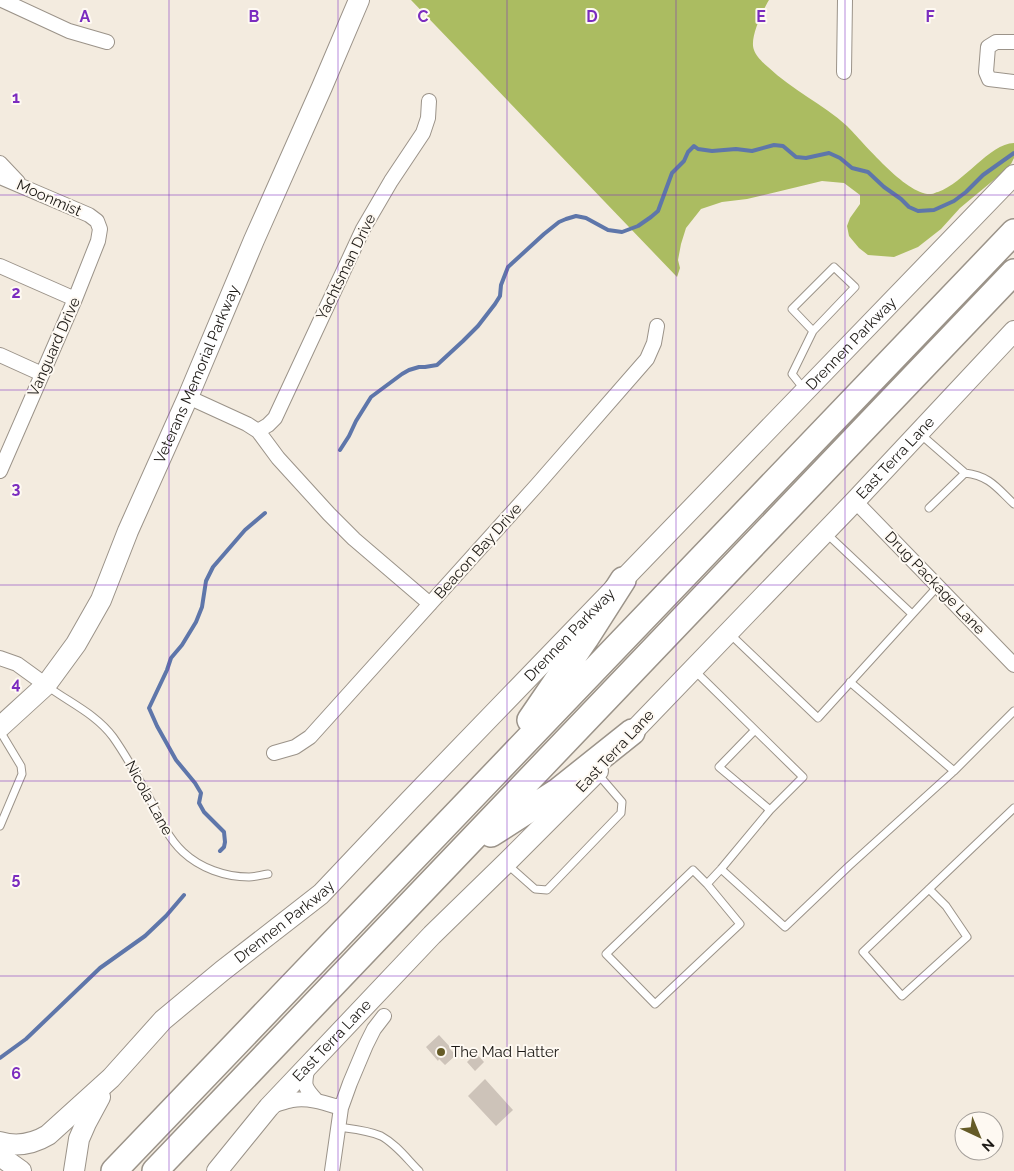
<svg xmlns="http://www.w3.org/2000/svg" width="1014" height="1171" viewBox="0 0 1014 1171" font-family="Raleway,sans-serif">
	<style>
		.forest { fill: #abbc61 }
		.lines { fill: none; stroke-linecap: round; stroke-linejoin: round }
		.stream { stroke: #5e76aa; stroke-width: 4 }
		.building { fill: #cdc3b9 }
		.lane-casing { stroke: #9b9389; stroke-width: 9 }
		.street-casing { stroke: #9b9389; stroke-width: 16 }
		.secondary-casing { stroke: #9b9389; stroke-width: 22 }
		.highway-casing { stroke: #9b9389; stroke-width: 28 }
		.lane { stroke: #fff; stroke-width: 7 }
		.street { stroke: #fff; stroke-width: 14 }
		.secondary { stroke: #fff; stroke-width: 20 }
		.highway { stroke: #fff; stroke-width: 25 }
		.grid { fill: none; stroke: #7b2cbf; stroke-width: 1; stroke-opacity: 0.55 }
		.poi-dot { fill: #655b27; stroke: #fef9f2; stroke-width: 2 }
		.labels { text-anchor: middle; stroke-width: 4; stroke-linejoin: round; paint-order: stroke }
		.street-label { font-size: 15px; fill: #1c1915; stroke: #fef9f2 }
		.poi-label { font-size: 15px; fill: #1c1915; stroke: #fef9f2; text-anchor: start }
		.grid-label { font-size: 16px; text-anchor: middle; font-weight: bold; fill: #7b2cbf; stroke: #fef9f2; stroke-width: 4; stroke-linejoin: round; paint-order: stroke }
	</style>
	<rect width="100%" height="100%" fill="#f3ebdf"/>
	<path class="forest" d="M411,0H769C763,10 749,38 754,50C756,56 763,63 768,67C792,90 823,104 847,126C864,143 907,196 931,194C934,194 936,192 938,192C964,183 989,144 1014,143V158L1011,164L1001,174L960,208L941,229L918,247L894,257L868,255L859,248L849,236L847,226L850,218L860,204V195L844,183L822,181L747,199L722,202L701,209L686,228L681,244L678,260L680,268L677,277Z"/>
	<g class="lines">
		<path class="stream" d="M340,450L349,436L356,421L371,397L402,374L409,370L419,367H425L437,365L463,341L478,326L495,304L500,296L501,285L508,267L544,234L559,222L566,219L576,216L586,218L608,230L622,232L638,226L651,217L658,211L672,173L684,161L688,152L694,146L698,149L712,151L736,149L752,151L774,145L783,146L796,157L806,158L829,153L840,158L852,168L868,172L884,187L901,199L909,207L918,211L934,210L954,201L966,192L983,175L1014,153
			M220,851L224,847L225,842L224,832L204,812L199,803L201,793L195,783L176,760L157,726L149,708L167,670L171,658L182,645L196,622L202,607L206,581L213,567L245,530L265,513
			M0,1058L26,1039L100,968L145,936L166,916L184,895"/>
	</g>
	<path class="building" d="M439,1035L451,1048L450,1049L456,1055L445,1065L439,1059L438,1061L426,1047Z
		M476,1053L484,1062L475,1071L467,1062Z
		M485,1079L513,1110L496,1126L468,1096Z"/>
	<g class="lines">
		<g class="lane-casing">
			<path id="lane" d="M804,389L792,374L813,331L855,287L834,267L792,309L813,331
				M919,433L965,473C990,476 997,488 1014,504
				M929,508L965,473
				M827,534L912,614
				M730,634L818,718L938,586
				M695,671L803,777L770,810L721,869L707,884L693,870L606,954L655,1004L740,924L707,884
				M850,682L954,771L1014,711
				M47,686C70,703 96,714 113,737C128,758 140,781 152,803C160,820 169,839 183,852C200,868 225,877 249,877C255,877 261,875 268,874
				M755,730L719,767L770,810
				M0,731L21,766L22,774L0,826
				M508,865L535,889L547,890L621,813L622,802L597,773
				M721,869L785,927L849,866L954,771
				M929,889L946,906L967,937L902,996L863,952L1014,808
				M338,1127C352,1129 367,1130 381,1136C396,1144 407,1159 419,1171"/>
		</g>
		<g class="street-casing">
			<path id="street" d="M2,0L69,31L107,42
				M1014,42H996L988,47L986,72L989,79L1014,82
				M844,72L845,0
				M0,163L18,182
				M0,177L89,215L97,221L100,229L98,241L75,299L0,471
				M0,266L75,299
				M0,355L42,374
				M188,397L247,424L258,431L278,458L329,514L354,539L430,604
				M258,431L268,425L275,418L363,229L391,181L423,133L428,118L429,101
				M855,501L1014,665
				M0,658L17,664L46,685
				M274,753L295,747L310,737L537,485L647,359L654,343L657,326
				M308,1066C304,1085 303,1086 316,1100
				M272,1106C279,1104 286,1101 292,1100C309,1097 325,1103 341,1108
				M332,1171L341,1108L350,1083L366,1045L374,1029L384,1016"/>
		</g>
		<g class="secondary-casing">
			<g id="secondary">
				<path id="s1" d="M0,727L46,685L76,644L101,600L128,531L188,397L254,240L322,87L359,0"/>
				<path id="s2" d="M622,743L855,501L1014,331"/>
				<path id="s3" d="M0,1142C17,1147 33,1144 48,1135L111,1078L163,1020L222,971L321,894L409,801L1014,175"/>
				<path d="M0,1156L21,1171"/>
				<path d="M74,1171L79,1139L86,1123L100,1097"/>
				<path id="s4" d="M217,1171L269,1107L432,935L506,863L598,771"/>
			</g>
		</g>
		<g class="highway-casing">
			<path id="highway" d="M530,720L586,638L623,580
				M491,834L558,791L632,732
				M114,1171L1014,232
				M155,1171L1014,272"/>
		</g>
		<use href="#lane" class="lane"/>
		<use href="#street" class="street"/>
		<use href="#secondary" class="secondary"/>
		<use href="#highway" class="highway"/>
	</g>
	<path class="grid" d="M169,0V1171M338,0V1171M507,0V1171M676,0V1171M845,0V1171M0,195H1014M0,390H1014M0,585H1014M0,781H1014M0,976H1014"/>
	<circle class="poi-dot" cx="441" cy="1052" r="5"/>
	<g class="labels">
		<g class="street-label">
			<text transform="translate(49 198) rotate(24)" y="5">Moonmist</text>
			<text transform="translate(346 267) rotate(-64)" y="5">Yachtsman Drive</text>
			<text dy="5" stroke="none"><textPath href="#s3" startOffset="1179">Drennen Parkway</textPath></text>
			<text transform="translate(54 347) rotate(-66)" y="5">Vanguard Drive</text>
			<text dy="5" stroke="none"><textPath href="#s1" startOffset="409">Veterans Memorial Parkway</textPath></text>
			<text dy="5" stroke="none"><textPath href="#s2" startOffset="395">East Terra Lane</textPath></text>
			<text transform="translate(478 551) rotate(-48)" y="5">Beacon Bay Drive</text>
			<text transform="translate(935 583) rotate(46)" y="5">Drug Package Lane</text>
			<text dy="5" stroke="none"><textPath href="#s3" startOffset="774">Drennen Parkway</textPath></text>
			<text transform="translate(615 751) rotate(-47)" y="5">East Terra Lane</text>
			<text transform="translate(149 798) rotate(61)" y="5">Nicola Lane</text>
			<text dy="5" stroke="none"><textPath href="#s3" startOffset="369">Drennen Parkway</textPath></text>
			<text dy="5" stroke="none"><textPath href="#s4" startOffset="174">East Terra Lane</textPath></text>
		</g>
		<g class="poi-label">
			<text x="451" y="1057">The Mad Hatter</text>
		</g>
	</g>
	<g class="grid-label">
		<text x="85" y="22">A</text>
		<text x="254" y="22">B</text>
		<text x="423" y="22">C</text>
		<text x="592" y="22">D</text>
		<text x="761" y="22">E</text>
		<text x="930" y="22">F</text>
		<text x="16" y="103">1</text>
		<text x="16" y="298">2</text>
		<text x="16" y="494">3</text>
		<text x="16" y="689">4</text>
		<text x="16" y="884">5</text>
		<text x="16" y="1079">6</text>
	</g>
	<g transform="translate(979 1136) rotate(136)"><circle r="24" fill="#fef9f2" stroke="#a49f9a"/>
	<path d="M0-4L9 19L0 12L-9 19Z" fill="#655b27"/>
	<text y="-8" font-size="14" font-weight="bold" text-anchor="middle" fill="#1c1915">N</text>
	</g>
</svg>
